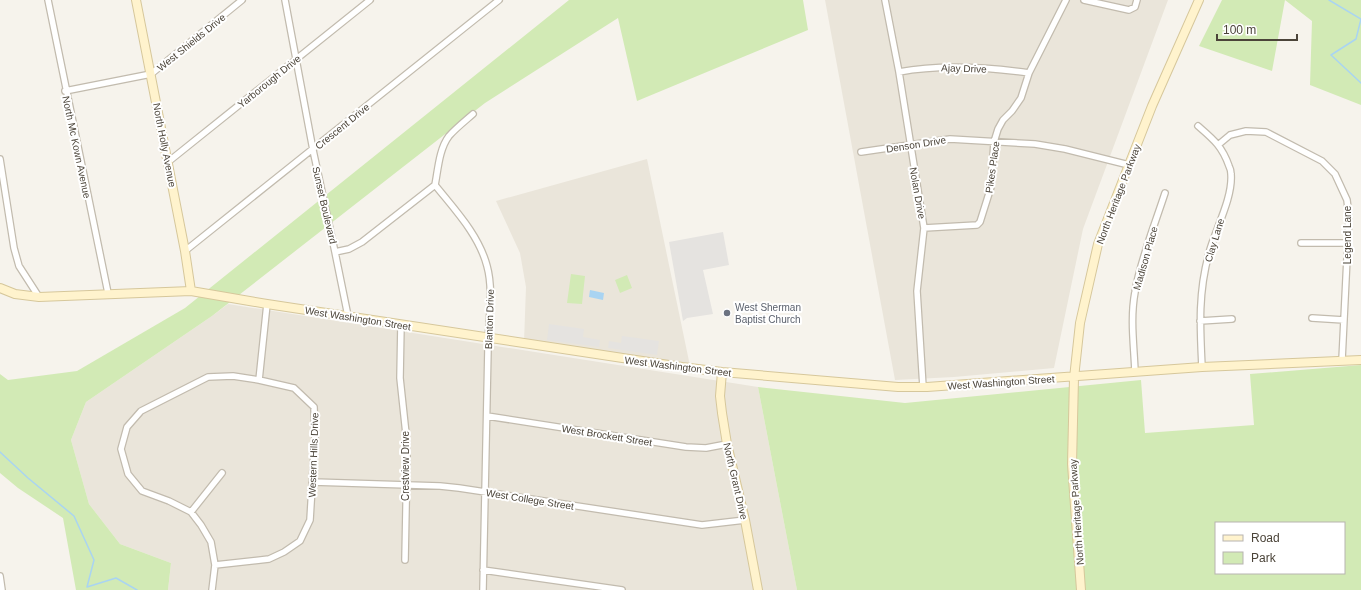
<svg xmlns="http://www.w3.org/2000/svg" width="1361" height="590" viewBox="0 0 1361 590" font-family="Helvetica,sans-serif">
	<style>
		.residential { fill: #eae5da }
		.green { fill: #d2eab5; fill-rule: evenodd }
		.parking { fill: #e5e3e0 }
		.water { fill: #a9d4f2 }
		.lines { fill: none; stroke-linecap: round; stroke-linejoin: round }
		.stream { stroke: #a9d4f2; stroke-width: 1.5 }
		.street-casing { stroke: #c2bbae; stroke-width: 8 }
		.secondary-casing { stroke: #d6c79b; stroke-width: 10 }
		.street { stroke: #fff; stroke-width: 5.5 }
		.secondary { stroke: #fff3cd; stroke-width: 8 }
		.worship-dot { fill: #6b7280; stroke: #fff; stroke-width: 1.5 }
		.labels { text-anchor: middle; stroke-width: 4; stroke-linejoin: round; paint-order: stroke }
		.street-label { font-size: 10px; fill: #4b4439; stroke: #fff }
		.worship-label { font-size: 10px; fill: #5b616d; stroke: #fff; text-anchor: start }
	</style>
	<rect width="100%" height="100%" fill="#f6f3ec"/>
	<path class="residential" d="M825,0H1168L1083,229L1054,368L954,377L895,380Z
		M647,159L690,366L524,342L526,287L520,253L496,201Z
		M228,304L758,387L797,590H168L171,563L120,544L89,504L71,440L86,402L212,316Z"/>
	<path class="green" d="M569,0H803L808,30L637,101L618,18L485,103L212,316L86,402L71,440L89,504L120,544L171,563L168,590H76L63,518L18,488L0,473V374L8,380L77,371L185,308Z
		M1222,0H1361V105L1310,85L1312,21L1285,0L1272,71L1199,46Z
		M571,274L585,276L582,304L567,303Z
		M627,275L632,288L620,293L615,280Z
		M1361,365V590H797L758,387L905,403L1141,380L1145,433L1254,425L1250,374ZM1216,523H1344V573H1216Z"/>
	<path class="parking" d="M723,232L729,265L703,270L713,314L687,318L683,321L669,242Z
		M549,324L584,329L583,337L600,340L599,347L547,340Z
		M622,336L659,341L657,355L608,348L609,341L621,343Z"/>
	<path class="water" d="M590,290L604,293L603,300L589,297Z"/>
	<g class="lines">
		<path class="stream" d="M1329,0L1361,19L1356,39L1331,55L1361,83
			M0,452L28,478L74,516L94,560L87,587L116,578L137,590"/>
		<g class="street-casing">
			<path id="street" d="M48,0L108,293
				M285,0L313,150L335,252L348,316
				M885,0L899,72L924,228L917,291L923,387
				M1084,0L1129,10L1135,7L1137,0
				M899,72C942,64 986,67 1029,73
				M65,91L151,74L242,0
				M1198,126C1213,139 1222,146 1229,166C1230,168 1231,172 1231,174C1233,198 1215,230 1209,253C1198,293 1200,327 1202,367
				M1218,145L1230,135L1246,131L1266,132L1322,161L1335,174L1347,200L1349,217L1342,360
				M861,152L950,139L1035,144L1065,149L1129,165
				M0,159L14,248L19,266L39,297
				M168,162L370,0
				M435,185C455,210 479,235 487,266C494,291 488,322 488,348C487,428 485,509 483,590
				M435,185C438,170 439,149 449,136C456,128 465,121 473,114
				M924,228L977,225L980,222L991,187L994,142L998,129L1003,120L1012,111L1021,98L1029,73L1066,0
				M1301,243H1348
				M185,251L499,0
				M335,252L349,249L362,242L435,185
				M1312,318L1344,320
				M1200,321L1232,319
				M401,324L400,378L406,434L407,457L405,560
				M1135,372C1134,345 1130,319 1135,292C1140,261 1155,224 1165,193
				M233,376L259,380L294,388L314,407L315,437L310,520L300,541L284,552L269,559L215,565L211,542L201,525L191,512L169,501L142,491L128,474L121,449L127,427L141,411L208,377Z
				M259,380L267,304
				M487,416L686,447L706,448L727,444
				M313,482L440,486L459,488L702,525L745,520
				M191,512L222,473
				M483,570L622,590
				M0,576L2,590
				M212,590L215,565"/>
		</g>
		<g class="secondary-casing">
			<path id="secondary" d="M136,0L185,251L191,291
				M0,288L15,294L39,297L191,291L267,304L682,367L722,372L898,387H927L1202,367L1361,360
				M722,372L720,396L722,413L727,444L745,520L758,590
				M1081,590L1072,464L1074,378L1080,323L1098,244L1152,106L1199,0"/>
		</g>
		<use href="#street" class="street"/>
		<use href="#secondary" class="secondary"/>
	</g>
	<circle class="worship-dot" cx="727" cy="313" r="4"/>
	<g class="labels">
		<g class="street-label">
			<text transform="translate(191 42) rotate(-39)" y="4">West Shields Drive</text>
			<text transform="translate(964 68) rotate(2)" y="4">Ajay Drive</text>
			<text transform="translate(269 81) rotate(-39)" y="4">Yarborough Drive</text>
			<text transform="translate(342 126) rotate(-39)" y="4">Crescent Drive</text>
			<text transform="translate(916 144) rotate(-9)" y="4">Denson Drive</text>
			<text transform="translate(165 145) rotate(79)" y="4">North Holly Avenue</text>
			<text transform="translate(77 147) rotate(78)" y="4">North Mc Kown Avenue</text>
			<text transform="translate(992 167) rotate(-82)" y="4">Pikes Place</text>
			<text transform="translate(918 193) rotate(80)" y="4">Nolan Drive</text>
			<text transform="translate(1118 194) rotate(-69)" y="4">North Heritage Parkway</text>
			<text transform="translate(325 205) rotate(77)" y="4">Sunset Boulevard</text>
			<text transform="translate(1347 235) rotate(-90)" y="4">Legend Lane</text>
			<text transform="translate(1214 240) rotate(-73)" y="4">Clay Lane</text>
			<text transform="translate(1145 258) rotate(-74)" y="4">Madison Place</text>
			<text transform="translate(358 318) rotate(9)" y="4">West Washington Street</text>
			<text transform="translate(489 319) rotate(-88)" y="4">Blanton Drive</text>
			<text transform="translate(678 366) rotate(7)" y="4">West Washington Street</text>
			<text transform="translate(1001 382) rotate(-4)" y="4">West Washington Street</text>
			<text transform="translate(607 435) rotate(9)" y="4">West Brockett Street</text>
			<text transform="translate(313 455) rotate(-88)" y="4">Western Hills Drive</text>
			<text transform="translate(405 466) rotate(-90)" y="4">Crestview Drive</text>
			<text transform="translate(736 481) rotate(77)" y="4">North Grant Drive</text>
			<text transform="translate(530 499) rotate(9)" y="4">West College Street</text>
			<text transform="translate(1076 512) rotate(-94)" y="4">North Heritage Parkway</text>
		</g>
		<g class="worship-label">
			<text x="735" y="311">West Sherman<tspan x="735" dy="12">Baptist Church</tspan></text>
		</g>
	</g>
	<rect x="1215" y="522" width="130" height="52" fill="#ffffff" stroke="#b7b4b0"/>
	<rect x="1223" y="535" width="20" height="6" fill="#fff3cd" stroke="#b7b4b0"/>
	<text x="1251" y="542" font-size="12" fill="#4b4439">Road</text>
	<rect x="1223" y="552" width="20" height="12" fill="#d2eab5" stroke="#b7b4b0"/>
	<text x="1251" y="562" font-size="12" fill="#4b4439">Park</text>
	<path d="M1217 34v6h80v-6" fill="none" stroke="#4b4439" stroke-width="2"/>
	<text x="1223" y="34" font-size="12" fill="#4b4439" stroke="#ffffff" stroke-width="3" paint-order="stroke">100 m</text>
</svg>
